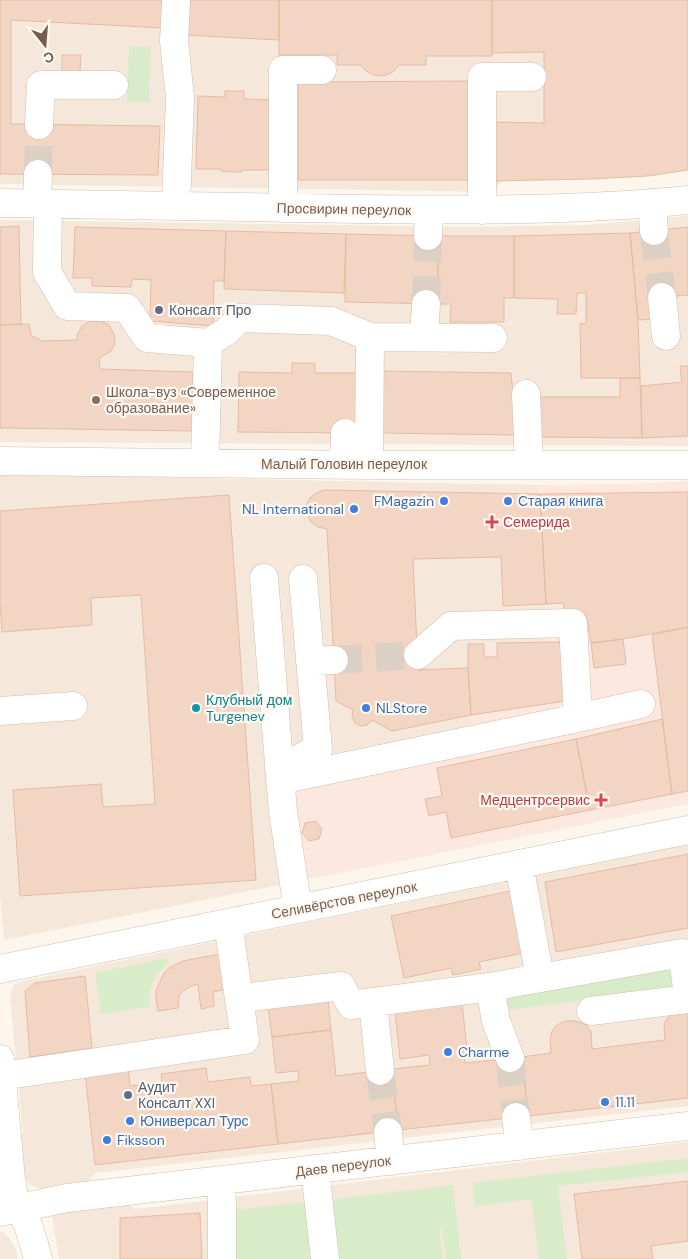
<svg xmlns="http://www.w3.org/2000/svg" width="688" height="1259" viewBox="0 0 688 1259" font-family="'DM Sans',sans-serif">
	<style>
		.residential { fill: #f5e8da }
		.commercial { fill: #fde8e0 }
		.green { fill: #d8ecc9 }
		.building { fill: #f3d5c3; stroke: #e6bba3 }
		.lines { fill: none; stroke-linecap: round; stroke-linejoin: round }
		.minor-tunnel { stroke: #dcd0c4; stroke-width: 28; stroke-dasharray: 28 14; stroke-linecap: butt }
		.minor-casing { stroke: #d1beb0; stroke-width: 29 }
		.minor { stroke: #fff; stroke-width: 28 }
		.service-dot { fill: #5c6f8a; stroke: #fffaf3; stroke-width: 2 }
		.education-dot { fill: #8d6e63; stroke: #fffaf3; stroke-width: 2 }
		.shop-dot { fill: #3f7fe0; stroke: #fffaf3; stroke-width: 2 }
		.health-dot { fill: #e0444e; stroke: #fffaf3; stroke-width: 2 }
		.culture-dot { fill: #0f9aa8; stroke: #fffaf3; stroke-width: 2 }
		.labels { text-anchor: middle; stroke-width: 4.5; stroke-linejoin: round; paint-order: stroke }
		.street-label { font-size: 14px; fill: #7a5c4d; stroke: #fffaf3 }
		.service-label { font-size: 14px; fill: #4e5e75; stroke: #fffaf3; text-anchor: start }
		.education-label { font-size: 14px; fill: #785e54; stroke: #fffaf3; text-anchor: start }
		.shop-label { font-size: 14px; fill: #366cbe; stroke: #fffaf3; text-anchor: start }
		.health-label { font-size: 14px; fill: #be3a42; stroke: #fffaf3; text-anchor: start }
		.culture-label { font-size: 14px; fill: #0d838f; stroke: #fffaf3; text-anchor: start }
	</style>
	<rect width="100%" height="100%" fill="#fdf6ec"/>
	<path class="residential" d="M0,0L544,52V123L493,192L0,184Z
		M688,216V446L0,442V220L467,227L586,225Z
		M0,474L539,485L548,642L468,644L474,751L273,796L279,885L4,940L0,894Z
		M688,844V1106L95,1173L84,1186L42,1190L31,1185L24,1178L16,1144L23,1133L10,996L14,985L18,982Z
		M688,1142V1259H59L52,1216V1212L122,1201L136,1209Z
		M0,1231L3,1232L10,1239L16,1249L18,1259H0Z"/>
	<path class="commercial" d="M688,481V804L279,885L273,796L474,751L468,668V644L547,642L539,485L624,484Z"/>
	<path class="green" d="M129,46L151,47L149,102H127Z
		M167,958L168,962C154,978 148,985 149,1007L101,1014L95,973Z
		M674,963L678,988L508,1010L505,992Z
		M688,1158V1172L558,1186L567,1259H539L531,1199L475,1206L472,1183Z
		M453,1185L461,1259H446L442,1229L439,1230L443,1259H334L327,1200Z
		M311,1201L318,1259H235V1210Z"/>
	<path class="building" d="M0,0H165L163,28L11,20V124L160,126L158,175L0,174Z
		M185,0H279V40L184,35Z
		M279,0H492V56H426V65H399L393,72L384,76L374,75L366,71L360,65H337V55H279Z
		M492,0H688V170L648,176L591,179L492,181V122L544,123V52L492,53Z
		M62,55H81L80,72H62Z
		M470,81V180H298V82Z
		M225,91H244V99L272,100L271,170H242L241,172H232L221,171V169H196L198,96L225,97Z
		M19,226L21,324L0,325V227Z
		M75,227L226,231L224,281H214L213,326L150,321L151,280L132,279L131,287L92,286V278H73Z
		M688,227V295L655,298L657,319L638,320L630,233Z
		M226,231L346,234L344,293L224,289Z
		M630,233L638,320L640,378H581L580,324L586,323V293H577L576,314H557L558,299L514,298V236Z
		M346,234L438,236V304L345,302Z
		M438,236H514V298H504V322H450L451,304H438Z
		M90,321H100L109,325L114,334L115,344L110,352L99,358L100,369L193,372V431L0,428V325L29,324L31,335L42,341L77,340V335L82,326Z
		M292,363H315V373H359V433L238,432L239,372L292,373Z
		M680,366H688V436L642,438L641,386L682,382Z
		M381,371L511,373L517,435L380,433Z
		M620,378H640L642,438L538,437V397H620Z
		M324,490L540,494L546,604L503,606L501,557L413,559L418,670L468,668L471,715L392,731L372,720L367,725L361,726L355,723L352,716L353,710L336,701L327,529L318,527L311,522L307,515L306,506L310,498L316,493Z
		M688,492V627L623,639L591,643L586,614L566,616L563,603L546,604L540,494Z
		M229,495L256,880L20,896L13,790L101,784L103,807L155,804L141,595L91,598L92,625L2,632L0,602V511Z
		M688,627V791L672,794L652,635Z
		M623,639L626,664L594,668L591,643Z
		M563,642L566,701L471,715L468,668V644H484V657H497V643Z
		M662,719L672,794L590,810L576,739Z
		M576,739L590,810L451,838L446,812L429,816L425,799L442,796L437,768Z
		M316,821L322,829L319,839L309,841L302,833L305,823Z
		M688,854V928L556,952L545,882Z
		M510,891L523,953L479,962L481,969L453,975L451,968L404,978L391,916Z
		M220,954L226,989L213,992L214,1006L201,1009L198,984L191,986L185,990L179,995L178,1008L158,1011L156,999V991L164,973L169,968L183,961Z
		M85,976L92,1048L30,1057L25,991L35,983Z
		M328,1000L331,1030L272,1037L268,1006Z
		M462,1003L467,1050L463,1051L465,1063L522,1057L528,1116L398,1130L392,1069L430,1065L429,1055L400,1059L395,1011Z
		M688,1011V1098L528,1116L522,1057L551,1053L550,1041L552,1031L557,1025L565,1021H576L586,1025L591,1031L592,1049L665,1040L664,1024L668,1017L675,1012Z
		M331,1030L336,1076L392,1069L398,1130L278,1144L271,1084L299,1081L298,1071L276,1073L272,1037Z
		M128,1068L130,1086L162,1082L161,1074L206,1068L208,1082L250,1077L251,1086L271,1084L278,1144L95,1165L85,1073Z
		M688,1181V1241L651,1246L653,1259H582L574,1194Z
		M200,1213L202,1259H120V1218Z"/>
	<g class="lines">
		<path class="minor-tunnel" d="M38,174L39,125
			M654,231L662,297
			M426,304L428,236
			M334,660L418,655
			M510,1058L516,1117
			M380,1071L388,1132"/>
		<g class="minor-casing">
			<path id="minor" d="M176,0L174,41L180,97L176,206
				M39,125L41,85H114
				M0,203C120,206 240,208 359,209C469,210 579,211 688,200
				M652,203L654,231
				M37,204L38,174
				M48,204L47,272L67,306L127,308L147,338L208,343
				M283,208V70H322
				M482,210V77H532
				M428,236L429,210
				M662,297L666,336
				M424,337L426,304
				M526,394L529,465
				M0,461L369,465H688
				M205,463L208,343L227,331L240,318L331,321L370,337
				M344,464L345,433
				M369,465L370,337L493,338
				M264,578L283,812L298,909
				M310,661L334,660
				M0,711L73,706
				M578,718L641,704
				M279,769L318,749L303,579
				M280,780L578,718L573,623L451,626L418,655
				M519,864L540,978
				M0,969L688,830
				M490,987L496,1021L510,1058
				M239,999L266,995L341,986L351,1005L490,987L682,953L688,994
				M373,1002L380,1071
				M591,1011L688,999
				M0,1059L11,1179L14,1196L28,1225L34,1244L38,1259
				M2,1076L245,1040L228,923
				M516,1117L520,1146
				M388,1132L391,1161
				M315,1169L325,1259
				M221,1181L222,1206V1259
				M0,1212L67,1198L688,1126"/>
		</g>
		<use href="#minor" class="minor"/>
	</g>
	<g class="service-dot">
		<circle cx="159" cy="310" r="5"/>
		<circle cx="128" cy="1095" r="5"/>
	</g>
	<circle class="education-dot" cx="96" cy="400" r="5"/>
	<g class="shop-dot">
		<circle cx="444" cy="501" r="5"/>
		<circle cx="508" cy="501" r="5"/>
		<circle cx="354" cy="509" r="5"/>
		<circle cx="366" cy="708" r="5"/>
		<circle cx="448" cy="1052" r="5"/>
		<circle cx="605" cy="1102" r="5"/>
		<circle cx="130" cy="1121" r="5"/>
		<circle cx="107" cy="1140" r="5"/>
	</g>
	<g class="health-dot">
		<path d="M489.5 514.5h5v5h5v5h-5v5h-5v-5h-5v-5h5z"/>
		<path d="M598.5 792.5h5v5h5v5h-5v5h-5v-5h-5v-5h5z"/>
	</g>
	<circle class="culture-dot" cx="196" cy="708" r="5"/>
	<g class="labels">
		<g class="street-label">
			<text transform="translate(344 209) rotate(1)" y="5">Просвирин переулок</text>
			<text x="344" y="469">Малый Головин переулок</text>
			<text transform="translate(344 900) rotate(-11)" y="5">Селивёрстов переулок</text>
			<text transform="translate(343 1166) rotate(-7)" y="5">Даев переулок</text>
		</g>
		<g class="service-label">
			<text x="169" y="315">Консалт Про</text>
			<text x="138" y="1092">Аудит<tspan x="138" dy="16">Консалт XXI</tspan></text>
		</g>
		<g class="education-label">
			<text x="106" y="397">Школа-вуз «Современное<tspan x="106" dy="16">образование»</tspan></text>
		</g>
		<g class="shop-label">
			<text x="434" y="506" text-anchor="end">FMagazin</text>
			<text x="518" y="506">Старая книга</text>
			<text x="344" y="514" text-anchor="end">NL International</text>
			<text x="376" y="713">NLStore</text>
			<text x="458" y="1057">Charme</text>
			<text x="615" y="1107">11.11</text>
			<text x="140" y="1126">Юниверсал Турс</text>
			<text x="117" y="1145">Fiksson</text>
		</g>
		<g class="health-label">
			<text x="503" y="527">Семерида</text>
			<text x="590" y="805" text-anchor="end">Медцентрсервис</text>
		</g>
		<g class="culture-label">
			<text x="206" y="705">Клубный дом<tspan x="206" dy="16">Turgenev</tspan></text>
		</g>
	</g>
	<g transform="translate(45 45) rotate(163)" stroke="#fffaf3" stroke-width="4" paint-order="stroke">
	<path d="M0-4L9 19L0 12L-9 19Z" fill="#7a5c4d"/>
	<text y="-8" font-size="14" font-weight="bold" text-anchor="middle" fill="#7a5c4d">С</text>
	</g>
</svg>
